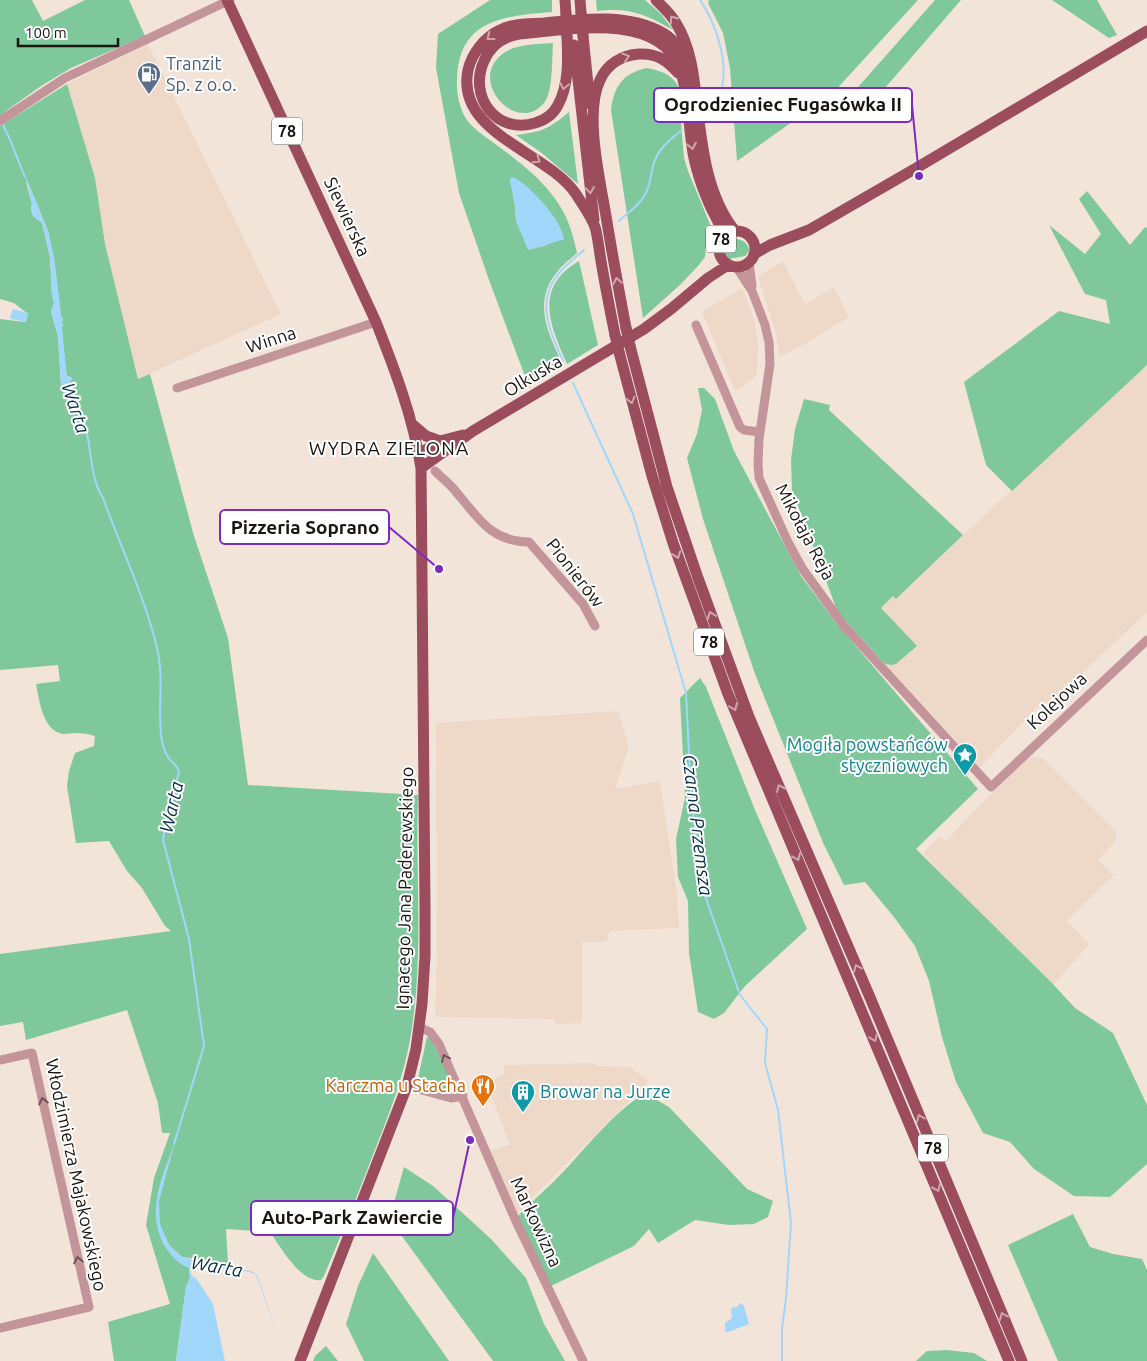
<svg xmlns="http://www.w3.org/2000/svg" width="1147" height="1361" viewBox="0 0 1147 1361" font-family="Ubuntu,sans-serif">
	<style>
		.built { fill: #eed8c8 }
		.green { fill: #7ec89b; fill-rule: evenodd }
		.water { fill: #a1d7fb }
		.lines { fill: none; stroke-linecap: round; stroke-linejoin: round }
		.stream { stroke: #a1d7fb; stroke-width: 2 }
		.minor { stroke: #c3959b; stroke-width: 9 }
		.major { stroke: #9c4d5d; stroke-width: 11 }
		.major-bridge { stroke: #9c4d5d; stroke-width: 11 }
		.oneway { stroke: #cea6ae }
		.oneway2 { stroke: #6e5556 }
		.labels { text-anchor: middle; stroke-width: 4; stroke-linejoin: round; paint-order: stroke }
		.shield { fill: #fff; stroke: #5e5b58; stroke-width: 1 }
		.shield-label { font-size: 16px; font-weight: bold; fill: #191511 }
		.service-label { font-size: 18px; fill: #4e5e75; stroke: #fff; text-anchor: start }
		.street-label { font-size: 18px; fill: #191511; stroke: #fff }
		.culture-label { font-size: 18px; fill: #0d838f; stroke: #fff; text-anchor: end }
		.food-label { font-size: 18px; fill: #c56008; stroke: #fff; text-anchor: end }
		.water-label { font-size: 19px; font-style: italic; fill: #053048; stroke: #fff }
		.neighbourhood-label { font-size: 19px; letter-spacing: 1px; fill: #191511; stroke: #fff }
		.leader { fill: none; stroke: #7b2cbf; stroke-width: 2 }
		.callout-dot { fill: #7b2cbf; stroke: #fff; stroke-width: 2 }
		.callout { fill: #fff; stroke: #7b2cbf; stroke-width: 2 }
		.callout-label { font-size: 19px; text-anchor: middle; font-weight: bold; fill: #191511 }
	</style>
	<rect width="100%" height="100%" fill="#f3e4d9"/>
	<path class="built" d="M148,44L281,314L138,379L105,244L95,178L67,84Z
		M783,261L805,305L834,287L849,317L798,348L780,357L776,334L758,277Z
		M742,288L754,318L758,344L757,376L735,391L702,312Z
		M1147,365V612L1049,705L1043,701L980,767L856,632L893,596L897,599L963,535Z
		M618,711L629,747L615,789L660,781L677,895L679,928L610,931L608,935V939L605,942H582V1023L555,1024L554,1019L435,1017L437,950L436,723Z
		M1028,757L1043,758L1116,831L1115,842L1098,860L1114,875L1067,921L1089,944L1051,988L923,853L940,836L946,841L968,817Z
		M592,1063L598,1066L630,1067L649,1081L517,1213L490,1151L510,1145L489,1090L495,1088L491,1080L505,1074L503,1065Z"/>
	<path class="green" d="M0,0H32L43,21L85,0H129L145,36L71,68L41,86L6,111L0,117Z
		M490,0H552V12C504,16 459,19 457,79C456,94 460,114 471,125C479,133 489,139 498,146C524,165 552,187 566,217C571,228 574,240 577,253C571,259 563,264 558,271C531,302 549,335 563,365L529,387L489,280L459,193L436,68L438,34ZM511,184L525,185L555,219L556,241L541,247L516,221L515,206Z
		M596,0H645L661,14L673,30C646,14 629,7 597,11Z
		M709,0H918L833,93L737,161L730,68L723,33L708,3Z
		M935,0H961L859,118L844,103Z
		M1052,0H1097L1117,35L1109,38Z
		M553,43C552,58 553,87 546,100C520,140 461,78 507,51C519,44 539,44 553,43Z
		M646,68C659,70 672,74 678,86L684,158L688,171L712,229L706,244L705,257L698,266L681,284L643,318L611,110C614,87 622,74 646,68Z
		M67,84L95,178L105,244L138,379L150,374L194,536L228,638L248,785L418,795C415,875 424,955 411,1034C404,1078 387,1119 371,1160C356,1199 340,1238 324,1276L321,1280C298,1284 272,1233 261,1217L257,1231L226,1229L228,1264L182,1257L169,1245L165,1236L162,1241C170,1254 175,1259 189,1267L190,1278L186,1287L176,1361H114L108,1322L170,1304L146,1225L154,1178L170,1133H162L158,1103L127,1010L26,1040L23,1022L0,1026V954L171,931L165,926L142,888L127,871L109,841L76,843L67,786L69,771L75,753L94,746L95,736C89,734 82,733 76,733C72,733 67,734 63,734C43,731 39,700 36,684L60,681L58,665L0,670V319L25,322L28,314L14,303L0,299V126ZM26,178L48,231L54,258L61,316L63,320L61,324L66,371L67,376L72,378L68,384L69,397L61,385L58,336L51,311L54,303L52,296L50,257L42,223L33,216L31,210L32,204L27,186Z
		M569,112L578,184L543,154L516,135C541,132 549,129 569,112Z
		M1087,191L1130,245L1145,227L1147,228V365L1012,491L986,465L964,382L1059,311L1110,324L1106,300L1085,294L1049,225L1085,254L1101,234L1079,199Z
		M735,239C742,239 749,243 749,251L745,256L729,259L725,253L729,243Z
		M579,261L598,345L567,364C550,325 533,288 579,261Z
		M698,388H704L715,399L734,451L801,576L837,624L978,789L916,849L1052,983L1075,1008L1113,1033L1147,1105V1164L1110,1197L1074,1196L1034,1169L1010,1142L983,1133L956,1082L942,1037L929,981L915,946L894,917L865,882L844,885L824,845L755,674L703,519L687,458L697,434L702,410Z
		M804,399L830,405L829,410L963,535L896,599L893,596L881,608L917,646L896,664L892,665L885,664L838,613L792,490L791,460L795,429Z
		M700,678L706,687L755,810L807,929L745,986L724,1013L714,1019L698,1012L689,953L688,901L678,877L676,839L685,798L680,698Z
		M427,1037L431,1038L450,1078L449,1088L445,1091L441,1092L417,1083Z
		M645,1093L669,1107L747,1189L773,1201L768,1217L754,1224L729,1225L695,1220L658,1243L649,1229L634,1246L551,1286L515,1219C531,1202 549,1187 565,1170C590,1143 613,1113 645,1093Z
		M404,1167L433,1186L491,1239L526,1278L544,1324L565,1361H493L388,1217L395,1199Z
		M1073,1214L1090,1247L1113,1254L1142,1259L1147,1270V1361H1058L1008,1245Z
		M373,1253L449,1361H364L346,1324L358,1286Z
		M326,1346L338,1361H313L315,1356Z
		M946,1350L974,1353L987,1361H916L927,1351Z"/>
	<path class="water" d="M25,175L48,231L54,258L61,315L63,320L61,323L64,324L62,327L66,371L67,376L73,378L68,384L69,398L63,393L61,385L58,336L51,311L54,303L52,296L50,257L42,223L33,216L31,210L32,204Z
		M512,177C528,182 564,223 564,240C551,241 541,248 528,250L516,221L515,206L510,180Z
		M13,309L28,313L26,322L11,319L10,317Z
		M175,1142L159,1201L160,1224L169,1245L182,1257L193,1260L197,1264L251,1271L257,1275L282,1345L256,1275L250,1272L192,1265L190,1268L192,1276L196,1278L213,1304L225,1361H176L186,1287L190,1278L189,1268C180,1265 173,1258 168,1251C143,1215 162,1178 175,1142Z
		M741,1303L744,1306L749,1324L728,1332L725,1331V1323L732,1318L731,1308L737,1307Z"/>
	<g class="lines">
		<path class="stream" d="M700,0C717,25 732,69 718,99C716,105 710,109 705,113
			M3,124C4,129 6,131 8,135C14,149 19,163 25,177
			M619,221C629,212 641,204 646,193C650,185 651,175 653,166C657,150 669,140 682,130
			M563,361C550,331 534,300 561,271C568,263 576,257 584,250
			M573,383L633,514L686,693L691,794L702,887L740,995L767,1029L765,1063L778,1110L791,1223L786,1298L782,1329V1361
			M68,396C76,408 84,420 87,434C92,456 91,480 103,498C121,548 145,597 157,648C164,677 158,706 161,735C162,743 164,751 168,757C172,763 177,765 179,772L167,816L163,840L189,939L204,1046L174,1144"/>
		<path class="minor" d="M0,121L65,78L230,0
			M749,262L752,286
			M737,268L752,291L765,325L769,342L770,364L759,439L758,464L759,478L788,542L802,568L844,626L991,787L1147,640
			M696,325L740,427L744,430L760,432
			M177,388L376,322
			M435,471C442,478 451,485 457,493C480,520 491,541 529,542L583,604L595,626
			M419,1027L430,1032L439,1044L515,1219L583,1361
			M0,1060L32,1053L89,1307L0,1328
			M407,1086L451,1098L463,1096"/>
		<path class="major" d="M227,0L376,322C395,370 413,417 421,468L425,906V956L422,1004L416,1049L407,1086L300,1361
			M565,0L566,14
			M580,0L581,13
			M656,0C663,7 671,14 676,23C691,47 694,77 697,104C702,147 707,196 735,231
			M583,36L590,104
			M567,37C568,59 569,85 558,105C553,115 545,120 535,123C496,135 468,96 484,61C490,46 503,37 519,34C565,30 657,11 679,67C689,92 688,130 694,158C697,172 702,187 708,201C713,213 720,224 724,236
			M574,45L594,220
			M719 249a18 18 0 1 1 36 0a18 18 0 1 1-36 0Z
			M754,254L770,245L809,230L918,167L1147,31
			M626,328C619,291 612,253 606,216C600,180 584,113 600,80C607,64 622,55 639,54C656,53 667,60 678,73
			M615,335C610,310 605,285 601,261C599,250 598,237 595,227C591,216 582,204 576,194C547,151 455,134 468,70C472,53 484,38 500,30C513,23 530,24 544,23C583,19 627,13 663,33C679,43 687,58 693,75
			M630,346L667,487L698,578L749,717L869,995L1022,1361
			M619,352L652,476L673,543L728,694L1009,1361
			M413,425L426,436L440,441
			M419,454L440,441L463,435
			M421,468L473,431L644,329L671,309L708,278L728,265"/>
		<path class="major-bridge" d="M581,13L583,36
			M566,14L567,37
			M626,328L630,346
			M615,335L619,352"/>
	</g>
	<defs><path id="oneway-chevron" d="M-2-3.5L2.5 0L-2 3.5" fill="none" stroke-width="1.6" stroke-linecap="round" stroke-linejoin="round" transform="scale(1.25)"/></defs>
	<g class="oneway">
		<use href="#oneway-chevron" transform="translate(673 19) rotate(-126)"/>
		<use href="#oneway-chevron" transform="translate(490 37) rotate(142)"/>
		<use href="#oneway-chevron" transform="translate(626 57) rotate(-18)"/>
		<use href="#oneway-chevron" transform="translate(564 86) rotate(101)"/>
		<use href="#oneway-chevron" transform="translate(692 146) rotate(79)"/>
		<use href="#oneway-chevron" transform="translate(537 160) rotate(35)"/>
		<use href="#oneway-chevron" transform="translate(590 190) rotate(83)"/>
		<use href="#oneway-chevron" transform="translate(617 281) rotate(-100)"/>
		<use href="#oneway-chevron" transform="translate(631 400) rotate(75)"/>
		<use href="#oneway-chevron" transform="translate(677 555) rotate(70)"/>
		<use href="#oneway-chevron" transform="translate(711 615) rotate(-110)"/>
		<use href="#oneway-chevron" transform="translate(734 707) rotate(67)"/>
		<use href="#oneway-chevron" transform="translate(780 788) rotate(-114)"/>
		<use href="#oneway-chevron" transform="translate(797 857) rotate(67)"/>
		<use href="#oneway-chevron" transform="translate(857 968) rotate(-114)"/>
		<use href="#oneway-chevron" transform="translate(874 1038) rotate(67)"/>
		<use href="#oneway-chevron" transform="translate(920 1118) rotate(-113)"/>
		<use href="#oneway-chevron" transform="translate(937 1188) rotate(67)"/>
		<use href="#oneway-chevron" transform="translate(1003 1316) rotate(-113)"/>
	</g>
	<g class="oneway2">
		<use href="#oneway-chevron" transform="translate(445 1058) rotate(-115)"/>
		<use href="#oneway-chevron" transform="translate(43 1101) rotate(-102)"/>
		<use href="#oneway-chevron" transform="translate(78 1260) rotate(-102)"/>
	</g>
	<defs>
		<g id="fuel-pin" transform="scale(1.25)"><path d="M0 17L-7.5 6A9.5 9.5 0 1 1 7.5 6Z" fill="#5c6f8a" stroke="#fff"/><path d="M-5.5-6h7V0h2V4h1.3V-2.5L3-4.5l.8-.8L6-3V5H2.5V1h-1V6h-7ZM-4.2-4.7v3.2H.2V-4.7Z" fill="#fff"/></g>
		<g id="sight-pin" transform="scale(1.25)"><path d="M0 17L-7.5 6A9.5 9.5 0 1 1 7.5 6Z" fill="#0f9aa8" stroke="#fff"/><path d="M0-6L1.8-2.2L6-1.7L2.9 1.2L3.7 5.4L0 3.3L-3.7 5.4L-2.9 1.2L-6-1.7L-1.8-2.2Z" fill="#fff"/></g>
		<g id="restaurant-pin" transform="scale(1.25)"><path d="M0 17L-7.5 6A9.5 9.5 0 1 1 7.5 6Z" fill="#e8710a" stroke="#fff"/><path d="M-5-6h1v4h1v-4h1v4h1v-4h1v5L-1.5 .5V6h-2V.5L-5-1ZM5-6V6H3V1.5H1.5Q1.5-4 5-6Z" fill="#fff"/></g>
		<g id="building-pin" transform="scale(1.25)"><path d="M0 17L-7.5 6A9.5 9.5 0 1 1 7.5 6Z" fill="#0f9aa8" stroke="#fff"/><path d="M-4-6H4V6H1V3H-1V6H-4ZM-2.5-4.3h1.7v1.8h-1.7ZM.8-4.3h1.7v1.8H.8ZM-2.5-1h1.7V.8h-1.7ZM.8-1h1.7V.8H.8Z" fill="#fff"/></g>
	</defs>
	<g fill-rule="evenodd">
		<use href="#fuel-pin" x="149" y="74"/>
		<use href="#sight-pin" x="965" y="755"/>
		<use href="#restaurant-pin" x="483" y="1086"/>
		<use href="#building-pin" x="523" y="1092"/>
	</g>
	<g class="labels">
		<g class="shield">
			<rect x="272" y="117.5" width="30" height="27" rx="4"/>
			<rect x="706" y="225.5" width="30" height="27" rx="4"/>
			<rect x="694" y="628.5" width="30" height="27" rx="4"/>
			<rect x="918" y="1134.5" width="30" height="27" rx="4"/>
		</g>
		<g class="shield-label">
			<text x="287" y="137">78</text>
			<text x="721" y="245">78</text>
			<text x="709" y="648">78</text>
			<text x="933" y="1154">78</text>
		</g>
		<g class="service-label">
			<text x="166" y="70">Tranzit<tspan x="166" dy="21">Sp. z o.o.</tspan></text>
		</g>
		<g class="street-label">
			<text transform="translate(347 217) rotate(65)" y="6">Siewierska</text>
			<text transform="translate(271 340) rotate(-18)" y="6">Winna</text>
			<text transform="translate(533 376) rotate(-31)" y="6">Olkuska</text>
			<text transform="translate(805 532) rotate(62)" y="6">Mikołaja Reja</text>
			<text transform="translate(575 573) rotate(52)" y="6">Pionierów</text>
			<text transform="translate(1057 701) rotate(-43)" y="6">Kolejowa</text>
			<text transform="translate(405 888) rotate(-89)" y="6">Ignacego Jana Paderewskiego</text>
			<text transform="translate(76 1175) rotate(78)" y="6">Włodzimierza Majakowskiego</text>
			<text transform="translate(536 1222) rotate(65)" y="6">Markowizna</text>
		</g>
		<g class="culture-label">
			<text x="948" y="751">Mogiła powstańców<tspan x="948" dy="21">styczniowych</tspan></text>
			<text x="540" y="1098" text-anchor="start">Browar na Jurze</text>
		</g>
		<g class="food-label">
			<text x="466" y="1092">Karczma u Stacha</text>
		</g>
		<g class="water-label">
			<text transform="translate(76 408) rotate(72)" y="7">Warta</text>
			<text transform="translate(171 807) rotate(-77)" y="7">Warta</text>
			<text transform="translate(698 825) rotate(83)" y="7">Czarna Przemsza</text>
			<text transform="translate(217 1266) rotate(10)" y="7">Warta</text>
		</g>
		<g class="neighbourhood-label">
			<text x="389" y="455">WYDRA ZIELONA</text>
		</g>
	</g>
	<path class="leader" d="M919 176L912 105M439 569L389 527M470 1140L453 1218"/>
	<g class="callout-dot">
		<circle cx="919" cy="176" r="5"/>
		<circle cx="439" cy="569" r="5"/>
		<circle cx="470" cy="1140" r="5"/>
	</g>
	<g class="callout">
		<rect x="654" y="88" width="258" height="34" rx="5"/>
		<rect x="220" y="510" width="169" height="34" rx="5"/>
		<rect x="251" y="1201" width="202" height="34" rx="5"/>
	</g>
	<g class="callout-label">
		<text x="783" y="111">Ogrodzieniec Fugasówka II</text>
		<text x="305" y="534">Pizzeria Soprano</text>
		<text x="352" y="1224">Auto-Park Zawiercie</text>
	</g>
	<path d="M18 38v8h100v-8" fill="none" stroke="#191511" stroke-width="2.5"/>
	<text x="25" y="38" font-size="15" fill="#191511" stroke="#ffffff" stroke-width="4" paint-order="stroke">100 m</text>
</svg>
